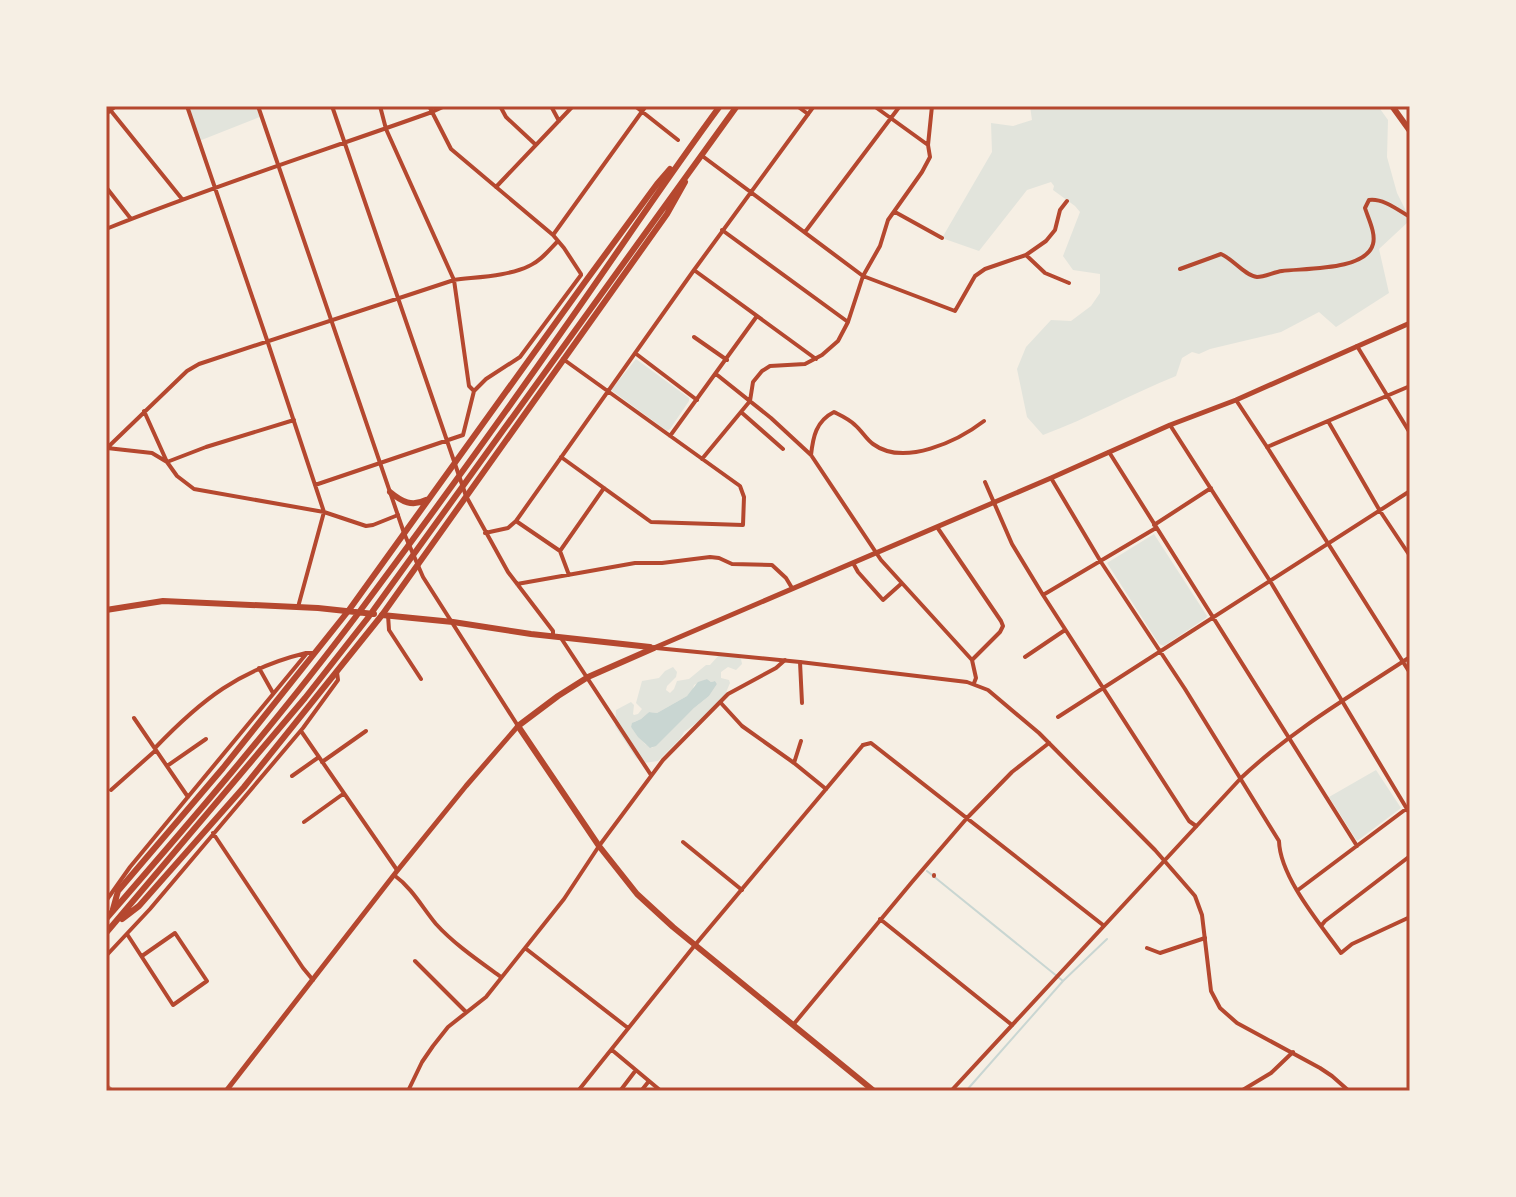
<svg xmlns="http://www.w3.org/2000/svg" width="1516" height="1197" viewBox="0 0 1516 1197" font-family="'DM Sans',sans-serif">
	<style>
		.green { fill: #e2e4dc; fill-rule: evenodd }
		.water { fill: #c9d6d2 }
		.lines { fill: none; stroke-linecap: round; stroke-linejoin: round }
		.stream { stroke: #c9d6d2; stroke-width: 2 }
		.minor { stroke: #b5482f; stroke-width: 4 }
		.tertiary { stroke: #b5482f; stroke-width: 4 }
		.secondary { stroke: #b5482f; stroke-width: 5 }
		.primary { stroke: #b5482f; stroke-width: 6 }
		.trunk { stroke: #b5482f; stroke-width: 6 }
		.rail { stroke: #cf8b77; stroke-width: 2 }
		.neatline { fill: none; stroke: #b5482f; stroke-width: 3 }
	</style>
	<rect width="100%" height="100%" fill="#f6efe4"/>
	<path class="green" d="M187,106H258L262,116L199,141Z
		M1030,106H1378L1388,120L1387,157L1397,193L1406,211L1408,222L1379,249L1389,293L1336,327L1319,312L1281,332L1210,349L1199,354L1192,352L1182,358L1176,376C1131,394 1089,418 1043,435L1027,417L1017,369L1026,347L1051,320L1071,321L1091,306L1100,293V274L1073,270L1063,256L1080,212L1075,206L1053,190L1054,186L1051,182L1027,190L979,251L942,238L992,152L991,123L1013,126L1032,120Z
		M636,359L689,398V401L670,429L667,431L611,390Z
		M1154,534L1207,616L1206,618L1164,646L1159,644L1107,563Z
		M719,655L739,657L741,659L742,664L736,670L728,667L721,672V678L729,680L730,683L724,697L703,718L684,732L680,739L658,761L644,763L636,758L615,726L616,710L631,702L634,705L633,714L634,715L638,714L642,709L636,703L642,681L659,678L665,671L673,667L677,672L676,677L667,686L666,690L670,693L674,689L677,681L689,679L706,665H710ZM707,679L711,682L715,681L717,684L709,696L694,708L652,748L645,744L631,727L634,722L641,719L649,712L657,713L687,696L692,692L694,685Z
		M1376,770L1401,808L1357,841L1329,797Z"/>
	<path class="water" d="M707,679L711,682L715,681L717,684L709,696L694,708L656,746L650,748L638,737L631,727L632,723L641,719L649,712L657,713L687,696L698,682Z"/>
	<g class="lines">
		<path class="stream" d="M927,871L1063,981
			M966,1091L1063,981L1107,939"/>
		<path class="minor" d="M107,106L182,199
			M187,106L268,343L324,512L298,607
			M332,106L466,496L508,572L553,631V637
			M380,106L386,129L454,280L469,386L474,391
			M429,106L451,149L553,235L564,248L581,274
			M500,106L506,117L536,145
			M551,106L559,121
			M635,106L678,140
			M814,106L694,270L816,359
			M874,106L928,145
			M106,114L116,106
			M701,155L863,276L955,311L975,276L985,269L1026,255L1046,241L1055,230L1060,210L1067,201
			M106,187L131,219
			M496,187L573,106
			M895,212L942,238
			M106,229C213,186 323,151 432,112L445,106
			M722,230L848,322
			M805,232L900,106
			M553,235L646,106
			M1026,255L1045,273L1069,283
			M1180,269L1221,254C1233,259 1245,276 1257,277C1265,277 1274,272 1282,271C1304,268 1366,271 1373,244C1376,233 1368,218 1365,208L1369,200C1383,198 1398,210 1410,217
			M694,337L727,360
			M1357,346L1410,433
			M635,353L697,400
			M716,374L771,418L811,455L881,560L972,660L976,678L974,683
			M144,411L167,462L177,476L194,489L324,512L366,526L373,525L398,515
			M741,412L783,449
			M1328,421L1380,511L1410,556
			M1170,425L1270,581L1410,814
			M670,436L757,316
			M1267,447L1410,386
			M107,448L152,453L167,462L206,447L294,420
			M106,449L187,371L199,364L454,280C476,277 509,276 529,266C541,261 549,250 558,241
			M1109,452L1357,846
			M811,455C813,437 816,421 834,412C842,416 849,419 855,425C862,431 866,439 873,444C904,467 958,441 984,421
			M561,457L651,522L743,525L744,497L740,486L563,359
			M702,459L750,401L753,382L762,371L770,366L805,364L822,355L838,341L848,322L863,276L880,246L888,220L922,172L930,157L928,145L932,106
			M1051,478L1101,562L1185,689L1279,841C1280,877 1320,924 1341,953L1352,944L1410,917
			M985,482L1012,544L1043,595L1189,821L1196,826
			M315,485L463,435L474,391L486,379L520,357L581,275
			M516,521L560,551L569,575
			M1154,525L1211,488
			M937,527L1001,621L1003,626L1000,632L972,660
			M485,533L508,528L516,521L694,270
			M560,551L604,488
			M853,563L858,572L883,600L902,583
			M517,584L635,563H662L710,557L719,558L732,564L772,565L786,578L792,588
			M1043,595L1156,528
			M388,615L389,630L421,679
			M561,638L651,775
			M1025,657L1065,630
			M800,662L802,703
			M259,668L273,693
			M720,702L742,726L794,763L826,789
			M1058,717L1410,491
			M134,718L188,797
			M301,731L397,870
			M863,745L871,743L1103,925
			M155,748C201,700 240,669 306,653
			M322,762L366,731
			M794,763L801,741
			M167,766L206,739
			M292,776L319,757
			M111,790L156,750
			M304,822L343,794
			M213,833L303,968L313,980
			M683,842L742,890
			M394,875C412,888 422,907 436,924C454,944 479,961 501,977
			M934,876V875
			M1298,890L1410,806
			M106,901L130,867L307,653H313
			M880,919L1012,1025
			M1321,926L1325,921L1410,856
			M127,934L173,1005L207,981L175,933L142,956
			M525,948L628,1028
			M1147,948L1160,953L1205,938
			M106,956L150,909L303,728L338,680L337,672
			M415,961L466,1012
			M793,1025L912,882L967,818L1012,772L1049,743
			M612,1050L661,1091
			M408,1091L422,1062L433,1046L448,1027L486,997L564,899L599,846L663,760L728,694L776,668L785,660
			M578,1091L695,945
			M620,1091L636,1070
			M641,1091L649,1081
			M1241,1091L1271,1073L1293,1052"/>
		<path class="tertiary" d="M258,106L404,533L423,577L518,726
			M797,106L808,114
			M1236,400L1267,447L1410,673
			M656,648L800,662L967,682L988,690L1039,733L1155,850L1189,889L1195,896L1202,915L1211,991L1220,1008L1237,1023L1320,1068L1332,1076L1349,1091
			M695,945L863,745
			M951,1091L1241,778C1292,730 1352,695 1410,657"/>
		<path class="secondary" d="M654,648L1051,478L1170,425L1236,400L1410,323
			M226,1091L397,871L466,786L518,726"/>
		<path class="primary" d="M1392,106L1410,131
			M382,615L453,622L531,634L650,647
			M654,648L588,677L558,696L518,726L599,846L637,894L673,927L874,1091"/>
		<path class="trunk" d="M390,492C402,502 412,507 426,500
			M106,610L163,601L318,608L374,614
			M113,909L118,891L223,768L349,610L585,282L657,184L670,169
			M106,919C192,820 278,720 357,615C427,521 496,426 563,330C616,255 666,179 720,106
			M122,919L139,906L244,787L382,615L667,214L685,182
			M106,933L305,698L367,619L737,106"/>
		<path class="rail" d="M106,1084L114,1091"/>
	</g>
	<rect width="1516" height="1197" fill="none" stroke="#f6efe4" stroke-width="216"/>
	<rect x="108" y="108" width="1300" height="981" class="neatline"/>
</svg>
